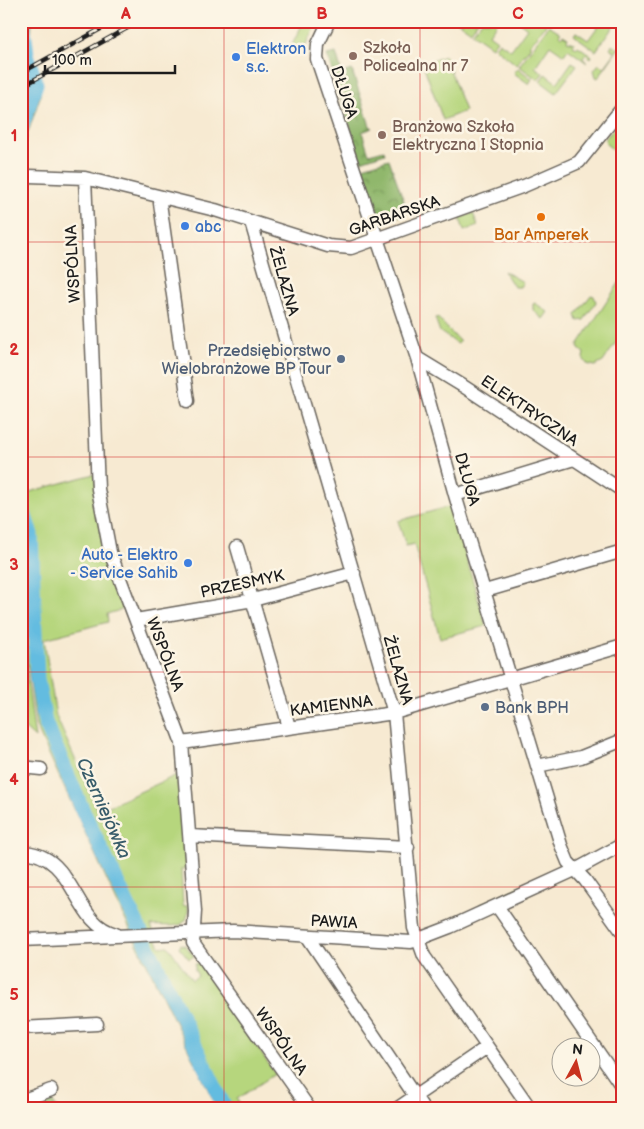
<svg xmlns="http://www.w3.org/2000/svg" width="644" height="1129" viewBox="0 0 644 1129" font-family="'Balsamiq Sans',sans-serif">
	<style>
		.green { fill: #b6d67d; stroke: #69794c }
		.forest { fill: url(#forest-crowns); stroke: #566a44 }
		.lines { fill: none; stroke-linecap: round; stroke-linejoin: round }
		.river { stroke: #63bce0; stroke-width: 15 }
		.minor-casing { stroke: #69645c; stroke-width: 15 }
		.minor { stroke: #fff; stroke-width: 12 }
		.rail-casing { stroke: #1c1c1c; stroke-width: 4.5 }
		.rail { stroke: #fcf5e5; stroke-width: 2.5; stroke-dasharray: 8; stroke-linecap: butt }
		.grid { fill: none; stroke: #d62828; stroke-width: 1; stroke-opacity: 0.55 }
		.education-dot { fill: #8d6e63; stroke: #fcf5e5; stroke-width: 2 }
		.shop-dot { fill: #3f7fe0; stroke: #fcf5e5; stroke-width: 2 }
		.food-dot { fill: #e8710a; stroke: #fcf5e5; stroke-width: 2 }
		.service-dot { fill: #5c6f8a; stroke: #fcf5e5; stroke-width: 2 }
		.labels { text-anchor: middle; stroke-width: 5; stroke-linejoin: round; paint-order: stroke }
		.education-label { font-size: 16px; fill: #785e54; stroke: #fcf5e5; text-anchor: start }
		.shop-label { font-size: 16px; fill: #366cbe; stroke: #fcf5e5; text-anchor: start }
		.street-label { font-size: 16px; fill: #1c1c1c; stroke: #fcf5e5 }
		.food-label { font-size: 16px; fill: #c56008; stroke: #fcf5e5 }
		.service-label { font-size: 16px; fill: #4e5e75; stroke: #fcf5e5; text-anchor: end }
		.water-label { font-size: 18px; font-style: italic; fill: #385c6a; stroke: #fcf5e5 }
		.neatline { fill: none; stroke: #d62828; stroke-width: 2 }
		.grid-label { font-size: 16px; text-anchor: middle; font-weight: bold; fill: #d62828 }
	</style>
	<defs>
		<pattern id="forest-crowns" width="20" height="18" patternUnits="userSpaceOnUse" patternTransform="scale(1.25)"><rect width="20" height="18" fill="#90b76c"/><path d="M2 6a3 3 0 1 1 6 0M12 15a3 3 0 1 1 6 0" fill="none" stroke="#759458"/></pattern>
	</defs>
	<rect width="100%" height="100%" fill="#fcf5e5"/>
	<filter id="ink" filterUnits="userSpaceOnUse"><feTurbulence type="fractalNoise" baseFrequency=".02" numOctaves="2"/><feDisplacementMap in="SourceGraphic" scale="10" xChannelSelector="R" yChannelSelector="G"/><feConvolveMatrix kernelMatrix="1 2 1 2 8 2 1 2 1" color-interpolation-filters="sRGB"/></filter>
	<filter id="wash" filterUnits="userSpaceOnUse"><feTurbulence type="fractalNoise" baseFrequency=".0096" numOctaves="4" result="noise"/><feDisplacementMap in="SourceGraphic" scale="20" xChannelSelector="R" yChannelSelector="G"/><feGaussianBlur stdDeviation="1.12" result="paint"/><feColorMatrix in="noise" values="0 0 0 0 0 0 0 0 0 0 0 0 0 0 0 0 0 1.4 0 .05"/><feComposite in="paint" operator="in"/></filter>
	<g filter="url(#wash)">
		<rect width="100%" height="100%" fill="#f7ead2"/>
		<path class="green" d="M21,21H32L31,43L41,83L40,97L27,136L21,166V112L26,102V90L21,83Z
			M304,21H317L305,46L290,49Z
			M457,21H478L471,31Z
			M482,21H498L489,34L497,40L492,47L472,33Z
			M518,21H545L546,25L537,35L538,36L529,45L531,46L525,54L524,53L517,65L495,48L499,42L511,50L527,28Z
			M602,21H617L596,51L574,35L576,32L588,40Z
			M549,25L561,33L559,35L561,37L563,35L568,38L567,41L574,43L573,45L576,48L578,46L592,56L591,58L586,54L583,58L587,63L568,49L564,55L550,45L535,67L543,73L538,80L519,66Z
			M623,42L598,78L596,77L594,70L599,64L604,68L615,53L610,48L612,45L618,49Z
			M445,56L465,111L443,120L423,64Z
			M572,62L577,65L556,93L540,81L545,74L557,83Z
			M518,68L532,79L529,84L514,73Z
			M623,118V127L617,135L622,139L616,152L606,144L605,139Z
			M473,213L478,226L464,231L460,218Z
			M504,271L523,282L520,287H514Z
			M623,277V332L603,362L595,366L587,364L583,358L584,353L579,349L578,345Z
			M591,295L594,296L596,302L584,320L578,321L576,315Z
			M535,303L548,312L543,319L533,310V304Z
			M437,317L460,342L458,344L440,332L435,318Z
			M94,474L106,548L97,551L101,559H109L124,609L107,614L108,622L44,639L56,716L98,811L179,774L188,868L181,869L183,906H188C190,933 169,924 151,926L160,947L168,946L192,980L198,976L195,970V964L202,963L275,1074L237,1099L241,1108H217L123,915L36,726L27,661L21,580V476L26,493Z
			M451,506L486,626L440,638L414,544L406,546L398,521Z
			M21,631L35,738L21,725Z
			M545,875L546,877L481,907L480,905Z
			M181,944L186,946L194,956L189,959L179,947Z"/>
		<path class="forest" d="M336,53L342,73L352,70L370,126L373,128L362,132L369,154L384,150L385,153L361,161L327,55Z
			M389,159L408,213L385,221L380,219L363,167Z
			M49,1097L57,1108H21Z"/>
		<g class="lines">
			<path class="river" d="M21,129L36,84L27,54L23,21
				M21,504L31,534L37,679L45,722L84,813L225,1108"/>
		</g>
	</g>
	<g filter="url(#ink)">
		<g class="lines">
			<g class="minor-casing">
				<path id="minor" d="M329,21L318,44L317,59L417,358L455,495L561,845L568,862L585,880L623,933
					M29,176L85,178L215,210L328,246L351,248L524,186L579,162L623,107
					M85,178L98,489L110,552L182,743L195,911L193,943L309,1108
					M161,197L160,203L188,401
					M251,222L394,713L414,928L424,956L530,1108
					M417,358L463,386L623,491
					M455,495L574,459
					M237,547L289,727
					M485,591L623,551
					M136,620L253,600L354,573
					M182,743L394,713L623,646
					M537,766L581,757L623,740
					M21,767L41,769
					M190,836L408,847
					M21,852C77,853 72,924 116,934
					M497,906L623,1088
					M307,936L423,1108
					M21,940L233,931L411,942L450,927L577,869L623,844
					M21,1028L97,1024
					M21,1101L51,1090
					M398,1108L487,1047"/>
			</g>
			<use href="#minor" class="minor"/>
			<g class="rail-casing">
				<path id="rail" d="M21,73L115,21
					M21,87L140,21"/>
			</g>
			<use href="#rail" class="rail"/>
		</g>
	</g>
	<path class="grid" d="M224,21V1108M420,21V1108M21,242H623M21,457H623M21,672H623M21,887H623"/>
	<g class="education-dot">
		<circle cx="353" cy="56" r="5"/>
		<circle cx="382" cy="135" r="5"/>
	</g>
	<g class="shop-dot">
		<circle cx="236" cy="57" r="5"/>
		<circle cx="185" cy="226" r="5"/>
		<circle cx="188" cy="563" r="5"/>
	</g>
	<circle class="food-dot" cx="541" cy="217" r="5"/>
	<g class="service-dot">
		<circle cx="341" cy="359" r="5"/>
		<circle cx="485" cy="707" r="5"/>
	</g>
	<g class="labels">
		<g class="education-label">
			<text x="363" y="53">Szkoła<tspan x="363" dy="18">Policealna nr 7</tspan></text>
			<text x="392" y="132">Branżowa Szkoła<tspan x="392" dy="18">Elektryczna I Stopnia</tspan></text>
		</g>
		<g class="shop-label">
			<text x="246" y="54">Elektron<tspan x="246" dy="18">s.c.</tspan></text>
			<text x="195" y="232">abc</text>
			<text x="178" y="560" text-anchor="end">Auto - Elektro<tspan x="178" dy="18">- Service Sahib</tspan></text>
		</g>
		<g class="street-label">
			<text transform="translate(345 92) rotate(72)" y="6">DŁUGA</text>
			<text transform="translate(394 215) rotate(-19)" y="6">GARBARSKA</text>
			<text transform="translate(72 264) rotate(-93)" y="6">WSPÓLNA</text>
			<text transform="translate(285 281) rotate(74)" y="6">ŻELAZNA</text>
			<text transform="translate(530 410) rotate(34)" y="6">ELEKTRYCZNA</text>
			<text transform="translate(468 479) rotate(74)" y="6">DŁUGA</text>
			<text transform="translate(242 583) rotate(-12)" y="6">PRZESMYK</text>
			<text transform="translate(166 654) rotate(69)" y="6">WSPÓLNA</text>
			<text transform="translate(399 670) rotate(74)" y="6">ŻELAZNA</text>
			<text transform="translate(331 705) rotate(-7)" y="6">KAMIENNA</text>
			<text transform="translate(334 921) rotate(3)" y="6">PAWIA</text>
			<text transform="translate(282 1041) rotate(55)" y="6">WSPÓLNA</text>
		</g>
		<g class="food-label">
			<text x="541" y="240">Bar Amperek</text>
		</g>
		<g class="service-label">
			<text x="331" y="356">Przedsiębiorstwo<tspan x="331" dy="18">Wielobranżowe BP Tour</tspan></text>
			<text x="495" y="713" text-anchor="start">Bank BPH</text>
		</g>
		<g class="water-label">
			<text transform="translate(104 808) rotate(66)" y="6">Czerniejówka</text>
		</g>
	</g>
	<rect width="644" height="1129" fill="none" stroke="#fcf5e5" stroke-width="55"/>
	<g transform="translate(576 1062) rotate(7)"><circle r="24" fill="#fcf5e5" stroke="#a29e95"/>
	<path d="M0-4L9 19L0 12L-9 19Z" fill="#c8321e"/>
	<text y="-8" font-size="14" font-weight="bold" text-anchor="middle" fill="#1c1c1c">N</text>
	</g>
	<path d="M45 65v8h130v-8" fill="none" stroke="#1c1c1c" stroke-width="2.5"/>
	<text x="52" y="65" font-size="15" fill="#1c1c1c" stroke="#fcf5e5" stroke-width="4" paint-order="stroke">100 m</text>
	<rect x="28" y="28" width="588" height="1074" class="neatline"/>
	<g class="grid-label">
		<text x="126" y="19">A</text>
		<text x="322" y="19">B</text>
		<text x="518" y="19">C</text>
		<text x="14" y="141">1</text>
		<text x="14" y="355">2</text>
		<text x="14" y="570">3</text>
		<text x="14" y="785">4</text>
		<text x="14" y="1000">5</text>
	</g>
</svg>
